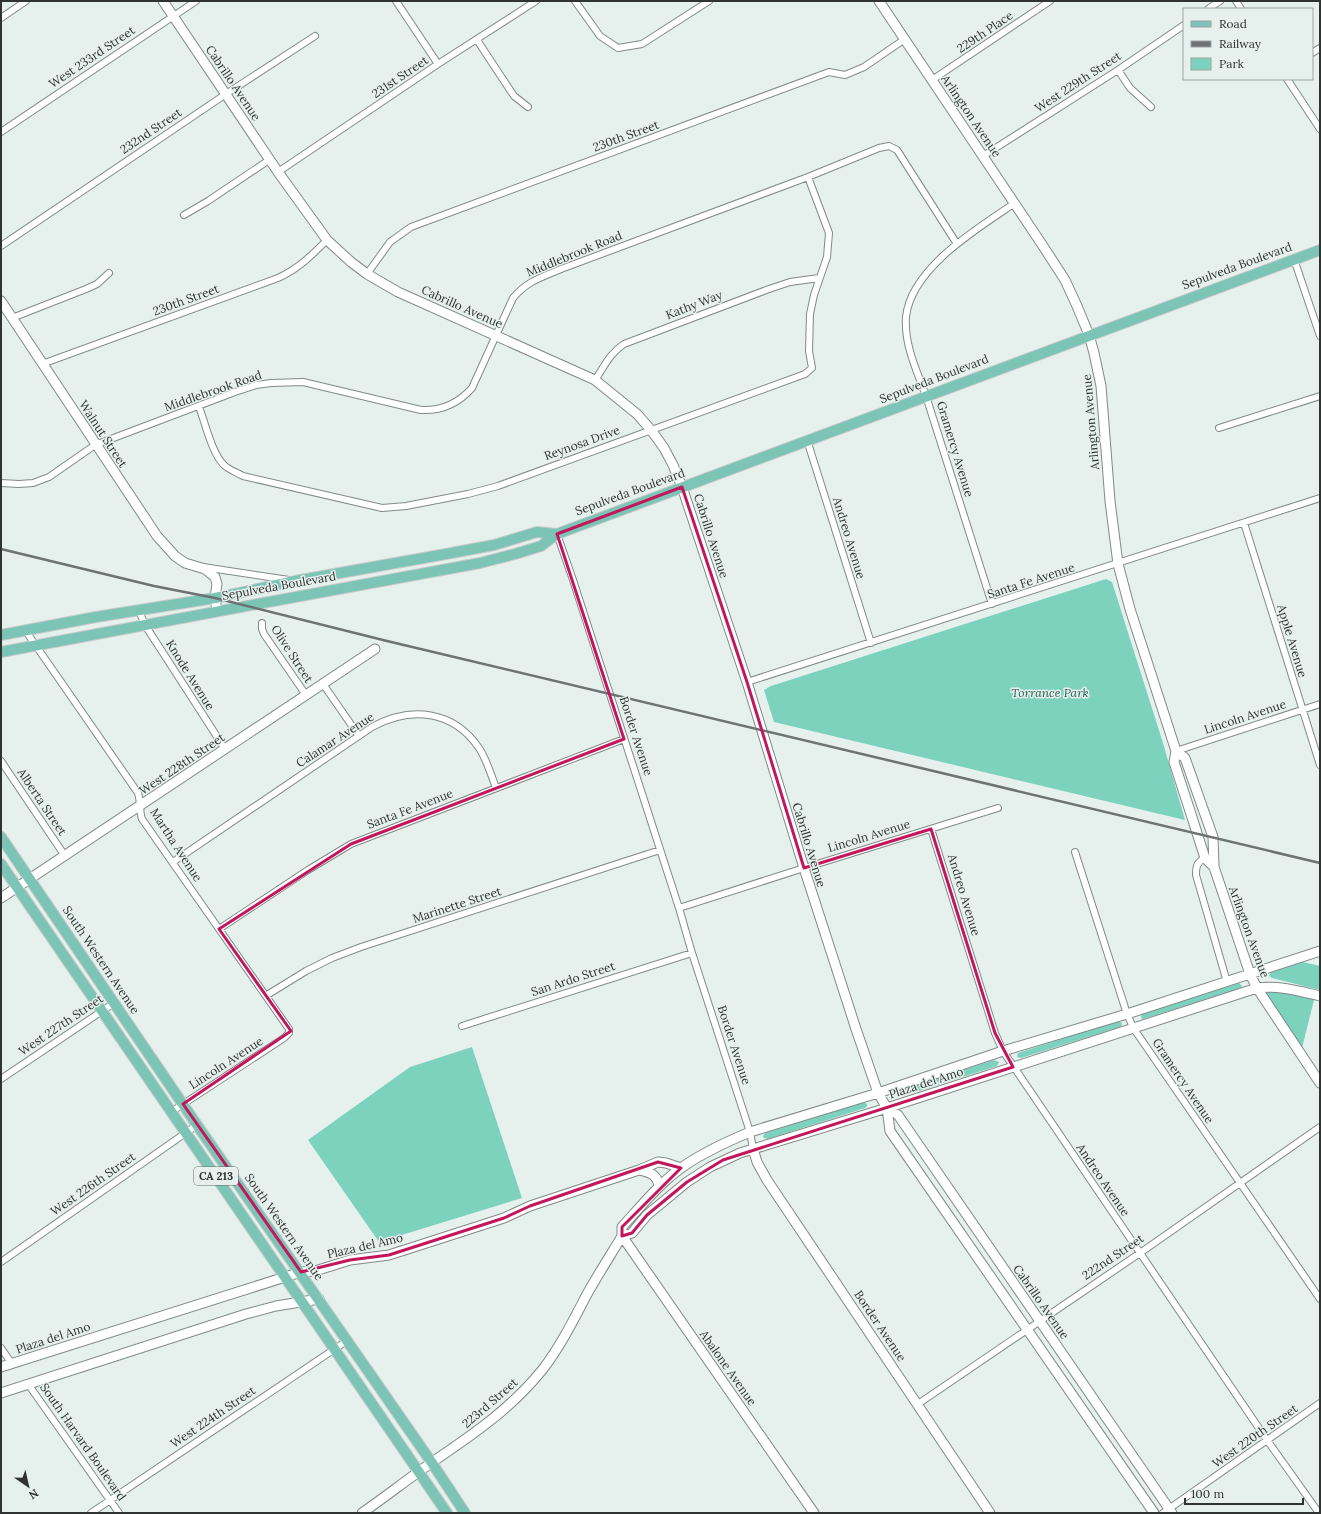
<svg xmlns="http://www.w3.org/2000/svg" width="1321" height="1514" viewBox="0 0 1321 1514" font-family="Lora,serif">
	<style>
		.green { fill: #7dd2be }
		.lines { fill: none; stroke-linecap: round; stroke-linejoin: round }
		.street-casing { stroke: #808a87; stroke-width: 8 }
		.secondary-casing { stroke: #808a87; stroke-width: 11 }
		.primary-casing { stroke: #c9caca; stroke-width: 12 }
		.street { stroke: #fff; stroke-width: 6 }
		.secondary { stroke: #fff; stroke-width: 9 }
		.primary { stroke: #7cc4b6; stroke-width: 10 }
		.rail { stroke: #6d7372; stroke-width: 2.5 }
		.marked { fill: none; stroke: #c2185b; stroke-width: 3; stroke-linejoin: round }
		.labels { text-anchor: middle; stroke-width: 3; stroke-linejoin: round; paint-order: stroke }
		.shield { fill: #e6f0ed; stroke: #666c6a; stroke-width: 1 }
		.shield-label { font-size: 11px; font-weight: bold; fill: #2f3332 }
		.street-label { font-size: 12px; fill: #2f3332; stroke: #e6f0ed }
		.park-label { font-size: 12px; font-style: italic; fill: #265f53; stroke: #e6f0ed }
	</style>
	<rect width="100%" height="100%" fill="#e6f0ed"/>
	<path class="green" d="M1106,579L1112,582L1163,743L1185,820L774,722L764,690L771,686Z
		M1303,962L1320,966V990L1272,978L1269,976L1271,972Z
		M1239,983L1242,986L1241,988L1143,1019L1141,1018L1142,1013Z
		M1259,989L1315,996L1301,1052Z
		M1117,1021L1122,1023V1025L1120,1027L1021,1058L1017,1057L1018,1053Z
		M472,1047L522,1198L379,1242L308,1140L410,1067Z
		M994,1060L999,1062L997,1066L903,1096H899L897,1093L899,1091Z
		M863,1102L867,1104V1106L865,1108L768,1139L764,1138L763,1136L765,1133Z"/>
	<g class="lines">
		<g class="street-casing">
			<path id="street" d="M396,1L438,64
				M575,1L600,36L618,48L642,44L709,1
				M1236,1L1241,9
				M1208,9L1220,1
				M1,18L26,1
				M477,40L514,96L528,107
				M1312,53L1320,48
				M1118,70L1130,88L1151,107
				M1287,79L1320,129
				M932,80L1050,1
				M1,132L196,1
				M983,156L1118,70L1184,25
				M278,172L438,64L536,1
				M184,215L208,201L269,160
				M1,246L226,94L315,36
				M1294,259L1320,336
				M367,274L390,242L411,227L829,72L845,75L864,67L905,39
				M12,318L86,289L97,284L109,273
				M42,364L278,278C298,269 311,256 327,240
				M595,380C604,367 610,353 624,344L769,289L790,282L819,278
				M199,407C205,422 212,454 224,465C229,470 236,472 243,476L382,508L406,506L468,494L498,486L805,374L812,368L809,351L810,314L814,295L827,257L829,233L808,177
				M1219,428L1320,396
				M807,440L871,643
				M1,483L19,484L33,483L49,477L95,445L235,392L256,385L271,383L303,382L421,410C442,411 458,404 472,388L513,298C527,281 542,277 561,269L808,177L879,148L889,146L897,150L957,244
				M1244,523L1320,765
				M557,534L573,580L679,908L692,953L750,1132L753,1149
				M203,567L289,580
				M992,604L926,396C917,371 904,345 906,317C911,268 978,228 1015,203
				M139,611L145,625L225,749
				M262,623V629L264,634L306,695
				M25,630L138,793C141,802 139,810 142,819L289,1029V1033L284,1038L171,1112
				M747,682L1320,498
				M323,684L359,736
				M1176,751L1320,704
				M1,761L65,856
				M931,829L995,1033L1003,1051L1267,1440L1319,1513
				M1075,852L1127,1014L1134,1029L1320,1299
				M1205,858C1197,862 1196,866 1196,875L1227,982
				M173,862L372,727C411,706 453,710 479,748C487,760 491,775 496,788
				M679,908L804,868L998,808
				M219,929L308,870L351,844L624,739
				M267,995L306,971L332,958L361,947L660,850
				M462,1026L692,953
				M1,1079L114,1003
				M1,1262L197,1125
				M1,1348L12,1364
				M28,1384L119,1513
				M918,1404L1140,1253L1320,1127
				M91,1513L348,1340
				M1163,1513L1320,1403"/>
		</g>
		<g class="secondary-casing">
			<path id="secondary" d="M163,1L278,172L327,240L351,262L367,274L398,292L595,380L637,414L651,430L664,448L673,465L682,487L747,682L804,868L856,1029L878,1093L887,1108L890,1131L1154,1513
				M879,1L1043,246L1065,280L1077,306L1089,335L1094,353L1101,386L1110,501L1118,564L1130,609L1176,751L1174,762L1189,808L1205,858L1214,867
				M1,301L157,536L175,556L185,563L205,569L215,577L217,584L215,598L217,611
				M1176,751L1185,758L1213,837L1214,867L1250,974L1257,988L1320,1083
				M1,898L375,649
				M887,1108L898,1115L1172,1513
				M753,1149L757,1162L767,1180L990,1513
				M639,1170C650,1172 658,1175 659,1187
				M622,1236V1227C641,1206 659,1184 681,1168C702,1153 726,1142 750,1132L878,1093L1003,1051L1127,1014L1320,951
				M622,1236L632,1233L647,1215L687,1182L710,1167L740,1153L887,1108L1257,988C1279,985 1299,991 1320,996
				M622,1236L814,1513
				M1,1367L301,1272L315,1271L350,1260L389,1255L504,1218L530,1206L639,1170L658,1162L666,1163L681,1168
				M1,1393L246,1314L276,1306L319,1299
				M362,1513C385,1497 408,1479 431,1463C472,1435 511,1409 543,1369C560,1347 573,1321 586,1296C597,1276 610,1256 622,1236"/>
		</g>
		<g class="primary-casing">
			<path id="primary" d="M1,635L96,617L215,598L295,581L446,554L494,545L537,532L557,534
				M1,652C161,622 320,592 480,563L515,554L541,546L557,534L1320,250
				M1,837L197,1125L432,1463L465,1513
				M1,864L447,1513"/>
		</g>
		<use href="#street" class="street"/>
		<use href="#secondary" class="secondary"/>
		<use href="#primary" class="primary"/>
		<path class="rail" d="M1,549L154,586L215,598L387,641L1320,863"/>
	</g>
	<path class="marked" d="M682,487L747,682L804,868L931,829L995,1033L1013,1067L723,1160L687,1182L647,1215L632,1233L622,1236V1227L681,1168L658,1162L530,1206L504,1218L389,1255L350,1260L301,1272L183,1104L291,1031L219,929L351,844L624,739L557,534Z"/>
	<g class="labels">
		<rect class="shield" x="194" y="1167" width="44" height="18" rx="3"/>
		<g class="shield-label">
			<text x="216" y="1180">CA 213</text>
		</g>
		<g class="street-label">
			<text transform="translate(985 32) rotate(-34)" y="4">229th Place</text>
			<text transform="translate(92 57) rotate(-34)" y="4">West 233rd Street</text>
			<text transform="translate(400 77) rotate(-34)" y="4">231st Street</text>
			<text transform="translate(1078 82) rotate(-33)" y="4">West 229th Street</text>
			<text transform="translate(233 83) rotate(56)" y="4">Cabrillo Avenue</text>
			<text transform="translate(971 116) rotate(56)" y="4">Arlington Avenue</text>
			<text transform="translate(151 131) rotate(-34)" y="4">232nd Street</text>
			<text transform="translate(626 136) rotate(-20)" y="4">230th Street</text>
			<text transform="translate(574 254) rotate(-22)" y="4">Middlebrook Road</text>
			<text transform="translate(1237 266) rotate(-20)" y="4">Sepulveda Boulevard</text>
			<text transform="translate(186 300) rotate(-20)" y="4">230th Street</text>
			<text transform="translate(694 305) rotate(-21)" y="4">Kathy Way</text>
			<text transform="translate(462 307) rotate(24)" y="4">Cabrillo Avenue</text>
			<text transform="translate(934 379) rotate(-21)" y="4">Sepulveda Boulevard</text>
			<text transform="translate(213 391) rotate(-19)" y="4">Middlebrook Road</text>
			<text transform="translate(1091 422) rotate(-95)" y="4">Arlington Avenue</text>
			<text transform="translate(103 434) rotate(57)" y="4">Walnut Street</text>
			<text transform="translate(582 443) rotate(-20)" y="4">Reynosa Drive</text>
			<text transform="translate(955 449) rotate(73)" y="4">Gramercy Avenue</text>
			<text transform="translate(630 492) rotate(-20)" y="4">Sepulveda Boulevard</text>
			<text transform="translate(711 536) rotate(72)" y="4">Cabrillo Avenue</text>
			<text transform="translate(849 538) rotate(73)" y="4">Andreo Avenue</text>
			<text transform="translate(1031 581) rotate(-18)" y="4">Santa Fe Avenue</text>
			<text transform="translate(279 586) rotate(-10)" y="4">Sepulveda Boulevard</text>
			<text transform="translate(1292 641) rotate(73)" y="4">Apple Avenue</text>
			<text transform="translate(292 654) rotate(57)" y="4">Olive Street</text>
			<text transform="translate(190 675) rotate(58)" y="4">Knode Avenue</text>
			<text transform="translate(1245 717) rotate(-18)" y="4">Lincoln Avenue</text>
			<text transform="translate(636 736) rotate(72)" y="4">Border Avenue</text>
			<text transform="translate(335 740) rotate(-33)" y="4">Calamar Avenue</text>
			<text transform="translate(182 764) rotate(-34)" y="4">West 228th Street</text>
			<text transform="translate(42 802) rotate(56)" y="4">Alberta Street</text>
			<text transform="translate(410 809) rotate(-21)" y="4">Santa Fe Avenue</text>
			<text transform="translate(869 836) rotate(-17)" y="4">Lincoln Avenue</text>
			<text transform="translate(176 845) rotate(57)" y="4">Martha Avenue</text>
			<text transform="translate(809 845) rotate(73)" y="4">Cabrillo Avenue</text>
			<text transform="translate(964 895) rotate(73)" y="4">Andreo Avenue</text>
			<text transform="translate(457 905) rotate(-18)" y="4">Marinette Street</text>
			<text transform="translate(1249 932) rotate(70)" y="4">Arlington Avenue</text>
			<text transform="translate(101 960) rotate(56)" y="4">South Western Avenue</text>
			<text transform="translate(573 979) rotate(-18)" y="4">San Ardo Street</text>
			<text transform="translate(61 1025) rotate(-34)" y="4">West 227th Street</text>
			<text transform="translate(734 1045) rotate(72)" y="4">Border Avenue</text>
			<text transform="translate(226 1063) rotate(-33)" y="4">Lincoln Avenue</text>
			<text transform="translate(1183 1081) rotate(56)" y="4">Gramercy Avenue</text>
			<text transform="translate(926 1083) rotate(-18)" y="4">Plaza del Amo</text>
			<text transform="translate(1103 1180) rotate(56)" y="4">Andreo Avenue</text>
			<text transform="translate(93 1184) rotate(-35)" y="4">West 226th Street</text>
			<text transform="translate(284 1227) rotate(55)" y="4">South Western Avenue</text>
			<text transform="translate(365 1246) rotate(-13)" y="4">Plaza del Amo</text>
			<text transform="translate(1113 1257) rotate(-34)" y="4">222nd Street</text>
			<text transform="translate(1041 1302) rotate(55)" y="4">Cabrillo Avenue</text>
			<text transform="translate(880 1326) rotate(56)" y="4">Border Avenue</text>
			<text transform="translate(53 1338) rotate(-18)" y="4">Plaza del Amo</text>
			<text transform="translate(728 1368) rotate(55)" y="4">Abalone Avenue</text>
			<text transform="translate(490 1403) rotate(-41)" y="4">223rd Street</text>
			<text transform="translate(213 1417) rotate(-34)" y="4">West 224th Street</text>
			<text transform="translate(1255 1436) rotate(-35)" y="4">West 220th Street</text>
			<text transform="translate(83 1442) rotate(55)" y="4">South Harvard Boulevard</text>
		</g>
		<g class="park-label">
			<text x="1050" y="697">Torrance Park</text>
		</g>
	</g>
	<rect width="1321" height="1514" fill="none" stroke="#2f3332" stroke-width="4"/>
	<rect x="1183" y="8" width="130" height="72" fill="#e6f0ed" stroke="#9da4a2"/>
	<rect x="1191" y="21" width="20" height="6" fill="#7cc4b6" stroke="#9da4a2"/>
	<text x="1219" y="28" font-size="12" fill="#2f3332">Road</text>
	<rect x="1191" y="41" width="20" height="6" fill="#6d7372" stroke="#9da4a2"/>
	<text x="1219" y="48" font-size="12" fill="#2f3332">Railway</text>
	<rect x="1191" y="58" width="20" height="12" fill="#7dd2be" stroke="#9da4a2"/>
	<text x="1219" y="68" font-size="12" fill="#2f3332">Park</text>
	<g transform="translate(28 1486) rotate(146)" stroke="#e6f0ed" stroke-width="3" paint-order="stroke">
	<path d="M0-3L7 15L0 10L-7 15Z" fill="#2f3332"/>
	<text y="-6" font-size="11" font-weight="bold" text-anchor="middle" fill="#2f3332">N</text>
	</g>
	<path d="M1185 1498v6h118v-6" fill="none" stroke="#2f3332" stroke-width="2"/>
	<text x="1191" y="1498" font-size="12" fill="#2f3332" stroke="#e6f0ed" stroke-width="3" paint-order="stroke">100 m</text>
</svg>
